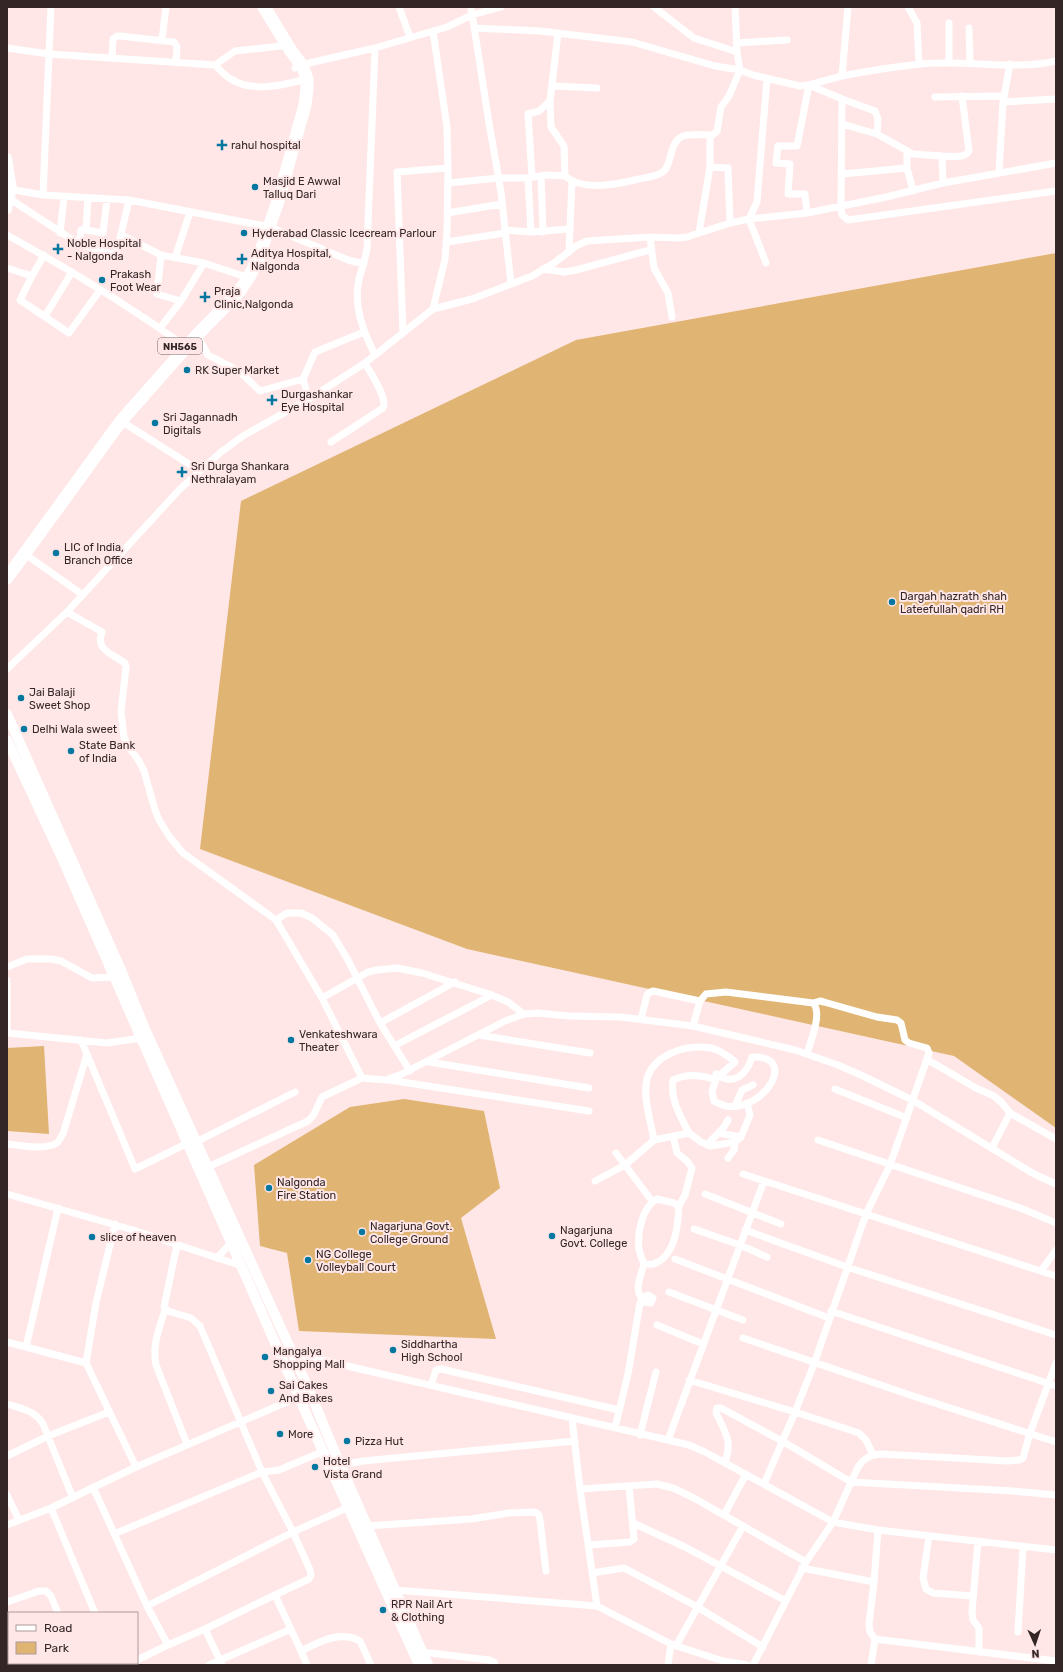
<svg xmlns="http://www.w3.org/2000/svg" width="1063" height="1672" viewBox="0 0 1063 1672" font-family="Rubik,sans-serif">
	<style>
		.green { fill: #e0b473 }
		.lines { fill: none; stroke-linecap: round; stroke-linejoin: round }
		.street { stroke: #fff; stroke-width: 7 }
		.secondary { stroke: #fff; stroke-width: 10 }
		.highway { stroke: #fff; stroke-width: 13 }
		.poi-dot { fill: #0477a1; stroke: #ffe7e7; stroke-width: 1.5 }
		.labels { text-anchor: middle; stroke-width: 4; stroke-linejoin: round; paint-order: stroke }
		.shield { fill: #ffe7e7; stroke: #716060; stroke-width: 1 }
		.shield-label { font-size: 10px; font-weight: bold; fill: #342626 }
		.poi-label { font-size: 11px; fill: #342626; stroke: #ffe7e7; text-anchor: start }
	</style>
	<rect width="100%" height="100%" fill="#ffe7e7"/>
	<path class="green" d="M1056,253V1128L954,1056L467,949L200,849L241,501L576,340Z
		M44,1046L49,1134L7,1131V1048Z
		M404,1099L484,1111L500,1188L461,1218L496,1339L299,1331L287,1253L260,1246L254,1165L350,1107Z"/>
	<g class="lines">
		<path class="street" d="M399,7L410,37
			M471,7L489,123L501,192L511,284
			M654,7L694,38L737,52
			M908,7L917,23L919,64
			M949,23V62
			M474,28L540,31L632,42L715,66L740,70L753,75L800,86C815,85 828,79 842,76C867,71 894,67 920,64C965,59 1012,71 1056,61
			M969,28L970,62
			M558,33L550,101L551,127L564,146L565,176C583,192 618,184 639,179C648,177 658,177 665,170C672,161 670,143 681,137C689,133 702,135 711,135
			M162,40L166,7
			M736,43L787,40
			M7,48L49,54L215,65C220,70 225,76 231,79C252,93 284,85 307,79
			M375,48L367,249C365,259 362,269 359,279C353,306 363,331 375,355
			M112,57L113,39L117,36H120L174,42L177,47L176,61
			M215,65L235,51L281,46
			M295,68L309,63L375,48L447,27L472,15L501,7
			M842,76L848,7
			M553,86L597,88
			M935,97L1004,96
			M842,99L875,111L878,119L877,134L842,124
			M1003,102L1056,99
			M877,134L913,154L942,156L943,183
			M907,152V168L913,191
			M942,156C950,156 965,159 969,151L962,96
			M710,167L728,168L730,223
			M999,172L1003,102L1010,64
			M842,174L907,168
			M532,176L528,114L539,111L550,101
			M541,176L543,232
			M528,178L531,232
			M448,183L499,178H528L546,175L565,176
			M9,189L43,195L129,200L270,227L348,260L364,264
			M43,195L51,7
			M10,199L79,244L116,255L129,200
			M447,213L502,204
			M807,213L805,194H788L790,164L776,163L778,146H797L809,85L842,99L841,206L842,215L848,220L1056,191
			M86,230L103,233L107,199
			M505,230L531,232L569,229
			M60,233L64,197
			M699,233L710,167V137L717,131L721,107L729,96L740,70L737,52L735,7
			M7,235C67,268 126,304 182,344
			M121,235L161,255L204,263L181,301L157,294L161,255
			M650,237L654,268L668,293L672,317
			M447,242L505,233
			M79,244L81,230H86L88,198
			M569,252L572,181
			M175,258L190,212
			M204,263L243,276
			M766,263L749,219L757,202L767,78
			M7,268L32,276L20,300L69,333L100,290
			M543,269L564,272L576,270L650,250
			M32,276L44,255
			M433,309L472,299L532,276L554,263L576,246L587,241L650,237L678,238L687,237L730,223L749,219L807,213L886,197L943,183L1056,163
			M45,316L72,272
			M160,328L181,301
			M403,332L397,172L448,168
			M197,335L208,355L239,371L260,391L303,379L309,399
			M303,379L315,352L364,332
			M121,421L200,471
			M331,442L383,408C388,398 370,372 365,363
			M25,554L83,595
			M67,612L102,632C95,650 112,654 125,663L126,667L121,712L124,737L128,746L139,761L144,771L155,810L159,820L169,836L183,853L276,920L322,998L362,1078L386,1080L402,1074L505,1021L524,1014L538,1013L569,1016L621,1017L693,1026L795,1050L838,1065L863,1076L914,1101L1034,1174L1056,1184
			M7,669L67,612L179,490L221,452L243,436L309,399L365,363L433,309L445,259L447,232L448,171L447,127L433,31
			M276,920L287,913H301L312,918L333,935L348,960L380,1023L410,1071
			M7,967L27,959H51L61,961L92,978L114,977
			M7,980V1033
			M322,998L368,972L377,970L397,968L422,973L492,995L508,1002L524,1014
			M700,1001L706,994L726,992L813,1003C823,1013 810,1042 807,1054
			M641,1019L647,995L650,992L653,991L700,1001L693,1026
			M380,1023L455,982
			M8,1033L107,1043L142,1038
			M479,1035L590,1053
			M81,1040L135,1169L188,1143
			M394,1046L492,995
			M928,1060L976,1088L994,1096L1002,1103L1010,1113
			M429,1062L589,1088
			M389,1080L589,1111
			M835,1089L907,1118
			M735,1106L742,1090L753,1085
			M689,1133L701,1142L711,1146L735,1142L741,1137L750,1115L747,1103
			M719,1133L741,1137
			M673,1136L677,1153L687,1161L692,1168L685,1195L679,1206
			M654,1140L689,1133C680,1115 670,1100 673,1080C688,1073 701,1075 716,1080L712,1091L714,1101C718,1103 722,1105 726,1106C763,1113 800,1055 752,1057C747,1074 734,1087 716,1074V1080
			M818,1140L1023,1209L1056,1223
			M196,1142L295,1092
			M7,1144C19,1145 48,1151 58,1142C60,1140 61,1136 63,1134L87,1054
			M707,1145L724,1127L728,1120
			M992,1148L1010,1113L1056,1139
			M616,1153L652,1201
			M728,1158L734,1150L735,1142
			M208,1167L308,1121L313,1116L322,1097L362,1078
			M743,1174L1056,1276
			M595,1181L625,1165L654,1140C651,1122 644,1102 646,1085C649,1055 685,1044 711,1048C720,1050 728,1056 735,1062L719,1076
			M764,1181L668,1440L689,1445L705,1452L833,1522L878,1530L1056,1550
			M7,1194L133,1230L242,1266
			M705,1194L781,1224
			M657,1199L674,1203L679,1206C678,1224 676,1254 656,1263C653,1265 648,1264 644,1264C642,1259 640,1254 639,1249C637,1233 642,1207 657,1199Z
			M115,1224L96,1303L86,1363L136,1467
			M694,1229L740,1245L767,1257
			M745,1230L847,1267L1056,1335
			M177,1245L164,1307L168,1311L191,1318L200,1326L262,1472L293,1532L310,1570L311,1575L309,1579L275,1595L301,1651C319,1642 340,1630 360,1641L371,1665
			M217,1258L232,1242
			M675,1259L829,1318
			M1041,1271L1056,1250
			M669,1292L743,1320
			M165,1310C159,1329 152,1345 156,1365L187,1444
			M831,1311L1056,1386
			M657,1325L703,1344
			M743,1338L913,1396L1056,1442
			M7,1342L86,1363
			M26,1347L58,1208
			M291,1353L668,1440
			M689,1380L795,1412L859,1433L866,1440L873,1455
			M431,1385L436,1370L441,1369L619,1410
			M7,1404C22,1409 34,1410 43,1424L73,1498
			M572,1419L580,1489L597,1606
			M615,1428L628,1374L640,1303L642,1298L648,1295L653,1298L651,1303L643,1302C643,1298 640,1297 639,1293C636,1285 642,1272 644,1264
			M640,1435L656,1372
			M7,1456L48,1436L109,1412
			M725,1462C733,1441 725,1432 716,1413L717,1408H721L782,1441L851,1482L1012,1491L1056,1495
			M340,1465L363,1461L575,1441
			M764,1484L795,1412L814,1364L866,1214L890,1165L929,1053L927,1048L909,1043L905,1040L901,1023L897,1020L877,1017L824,1002L820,1001L813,1003
			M93,1487L147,1606L168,1645L205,1629L222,1665
			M580,1489L657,1484L673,1488L694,1498L806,1562L753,1665
			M7,1495L19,1520
			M51,1508L95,1613
			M724,1515L746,1474
			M633,1523L685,1547L786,1601
			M7,1525L51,1508L136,1467L310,1392
			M367,1526L471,1519L509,1513L535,1512L539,1515L540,1520L546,1571
			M114,1534L262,1472L279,1470L324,1451
			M929,1536L923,1578L926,1589L933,1593L973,1596
			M978,1541L972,1612L973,1620L979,1628V1652
			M588,1545L630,1542L634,1539L629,1486
			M806,1562L833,1522L858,1467C864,1458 870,1455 881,1454L1008,1461L1019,1460L1023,1458L1030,1433L1056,1363
			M802,1568L874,1582
			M592,1573L624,1568L694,1605L763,1647
			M395,1590L597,1606L671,1644L723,1661L747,1665
			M7,1602L39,1591H46L51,1596L58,1613
			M147,1606L293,1532L349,1507
			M7,1625L9,1629
			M205,1629L275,1595
			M1018,1632L1023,1547
			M875,1639L870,1632L869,1624L874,1582L878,1530
			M676,1646L743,1526
			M301,1651L307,1665
			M422,1652L489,1660L494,1662L495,1665
			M137,1660L168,1645
			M21,1663L22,1665
			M81,1663L82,1665
			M115,1663L116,1665
			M128,1665L132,1663
			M209,1665L291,1629
			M668,1665L671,1644
			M871,1665L875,1639L1056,1661"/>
		<path class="secondary" d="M7,158L12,189L7,209
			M7,714L121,970L145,1029L310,1392L333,1448L428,1665
			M7,740L62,858L316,1436L419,1665"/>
		<path class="highway" d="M7,578L121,421L197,335L239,292L249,277L258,259L277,204L305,105L307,89V79L303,67L291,51L264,7"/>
	</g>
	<g class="poi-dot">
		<path d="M220 139h4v4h4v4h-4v4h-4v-4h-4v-4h4z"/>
		<circle cx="255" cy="187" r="4"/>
		<circle cx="244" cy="233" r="4"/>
		<path d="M56 243h4v4h4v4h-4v4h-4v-4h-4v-4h4z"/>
		<path d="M240 253h4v4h4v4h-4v4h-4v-4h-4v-4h4z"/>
		<circle cx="102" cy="280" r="4"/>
		<path d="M203 291h4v4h4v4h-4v4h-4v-4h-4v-4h4z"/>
		<circle cx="187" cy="370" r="4"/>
		<path d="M270 394h4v4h4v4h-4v4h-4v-4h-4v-4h4z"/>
		<circle cx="155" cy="423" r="4"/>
		<path d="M180 466h4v4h4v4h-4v4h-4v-4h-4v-4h4z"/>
		<circle cx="56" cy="553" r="4"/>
		<circle cx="892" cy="602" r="4"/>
		<circle cx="21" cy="698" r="4"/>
		<circle cx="24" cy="729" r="4"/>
		<circle cx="71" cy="751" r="4"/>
		<circle cx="291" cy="1040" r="4"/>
		<circle cx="269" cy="1188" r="4"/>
		<circle cx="362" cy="1232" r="4"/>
		<circle cx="552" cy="1236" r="4"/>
		<circle cx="92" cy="1237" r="4"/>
		<circle cx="308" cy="1260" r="4"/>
		<circle cx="393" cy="1350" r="4"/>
		<circle cx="265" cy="1357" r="4"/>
		<circle cx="271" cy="1391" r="4"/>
		<circle cx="280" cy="1434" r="4"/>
		<circle cx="347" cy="1441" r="4"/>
		<circle cx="315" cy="1467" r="4"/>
		<circle cx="383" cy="1610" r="4"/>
	</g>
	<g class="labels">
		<rect class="shield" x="158" y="338" width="44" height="16" rx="3"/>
		<g class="shield-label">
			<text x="180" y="350">NH565</text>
		</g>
		<g class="poi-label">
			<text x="231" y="149">rahul hospital</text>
			<text x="263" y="185">Masjid E Awwal<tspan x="263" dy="13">Talluq Dari</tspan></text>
			<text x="252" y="237">Hyderabad Classic Icecream Parlour</text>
			<text x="67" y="247">Noble Hospital<tspan x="67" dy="13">- Nalgonda</tspan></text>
			<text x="251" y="257">Aditya Hospital,<tspan x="251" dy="13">Nalgonda</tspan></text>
			<text x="110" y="278">Prakash<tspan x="110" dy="13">Foot Wear</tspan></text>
			<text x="214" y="295">Praja<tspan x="214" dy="13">Clinic,Nalgonda</tspan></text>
			<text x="195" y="374">RK Super Market</text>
			<text x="281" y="398">Durgashankar<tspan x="281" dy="13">Eye Hospital</tspan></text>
			<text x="163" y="421">Sri Jagannadh<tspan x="163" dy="13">Digitals</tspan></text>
			<text x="191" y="470">Sri Durga Shankara<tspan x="191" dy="13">Nethralayam</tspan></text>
			<text x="64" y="551">LIC of India,<tspan x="64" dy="13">Branch Office</tspan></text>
			<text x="900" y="600">Dargah hazrath shah<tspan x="900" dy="13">Lateefullah qadri RH</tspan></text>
			<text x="29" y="696">Jai Balaji<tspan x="29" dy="13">Sweet Shop</tspan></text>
			<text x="32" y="733">Delhi Wala sweet</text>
			<text x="79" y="749">State Bank<tspan x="79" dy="13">of India</tspan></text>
			<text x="299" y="1038">Venkateshwara<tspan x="299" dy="13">Theater</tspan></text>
			<text x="277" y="1186">Nalgonda<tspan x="277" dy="13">Fire Station</tspan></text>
			<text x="370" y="1230">Nagarjuna Govt.<tspan x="370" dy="13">College Ground</tspan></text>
			<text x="560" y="1234">Nagarjuna<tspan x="560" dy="13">Govt. College</tspan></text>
			<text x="100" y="1241">slice of heaven</text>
			<text x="316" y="1258">NG College<tspan x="316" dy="13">Volleyball Court</tspan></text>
			<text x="401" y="1348">Siddhartha<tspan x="401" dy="13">High School</tspan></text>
			<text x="273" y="1355">Mangalya<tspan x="273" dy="13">Shopping Mall</tspan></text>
			<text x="279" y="1389">Sai Cakes<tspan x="279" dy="13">And Bakes</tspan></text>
			<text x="288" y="1438">More</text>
			<text x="355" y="1445">Pizza Hut</text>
			<text x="323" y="1465">Hotel<tspan x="323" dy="13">Vista Grand</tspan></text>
			<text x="391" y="1608">RPR Nail Art<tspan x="391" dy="13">&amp; Clothing</tspan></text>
		</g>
	</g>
	<rect width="1063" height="1672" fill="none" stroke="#342626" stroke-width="16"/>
	<rect x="8" y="1612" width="130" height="52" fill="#ffe7e7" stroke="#ae9a9a"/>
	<rect x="16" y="1625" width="20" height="6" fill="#ffffff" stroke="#ae9a9a"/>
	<text x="44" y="1632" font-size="12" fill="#342626">Road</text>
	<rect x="16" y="1642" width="20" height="12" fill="#e0b473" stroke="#ae9a9a"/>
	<text x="44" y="1652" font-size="12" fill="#342626">Park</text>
	<g transform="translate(1035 1644) rotate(177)" stroke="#ffe7e7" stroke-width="3" paint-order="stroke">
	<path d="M0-3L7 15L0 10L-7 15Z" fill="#342626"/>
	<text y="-6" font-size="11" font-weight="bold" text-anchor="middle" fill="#342626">N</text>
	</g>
</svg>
